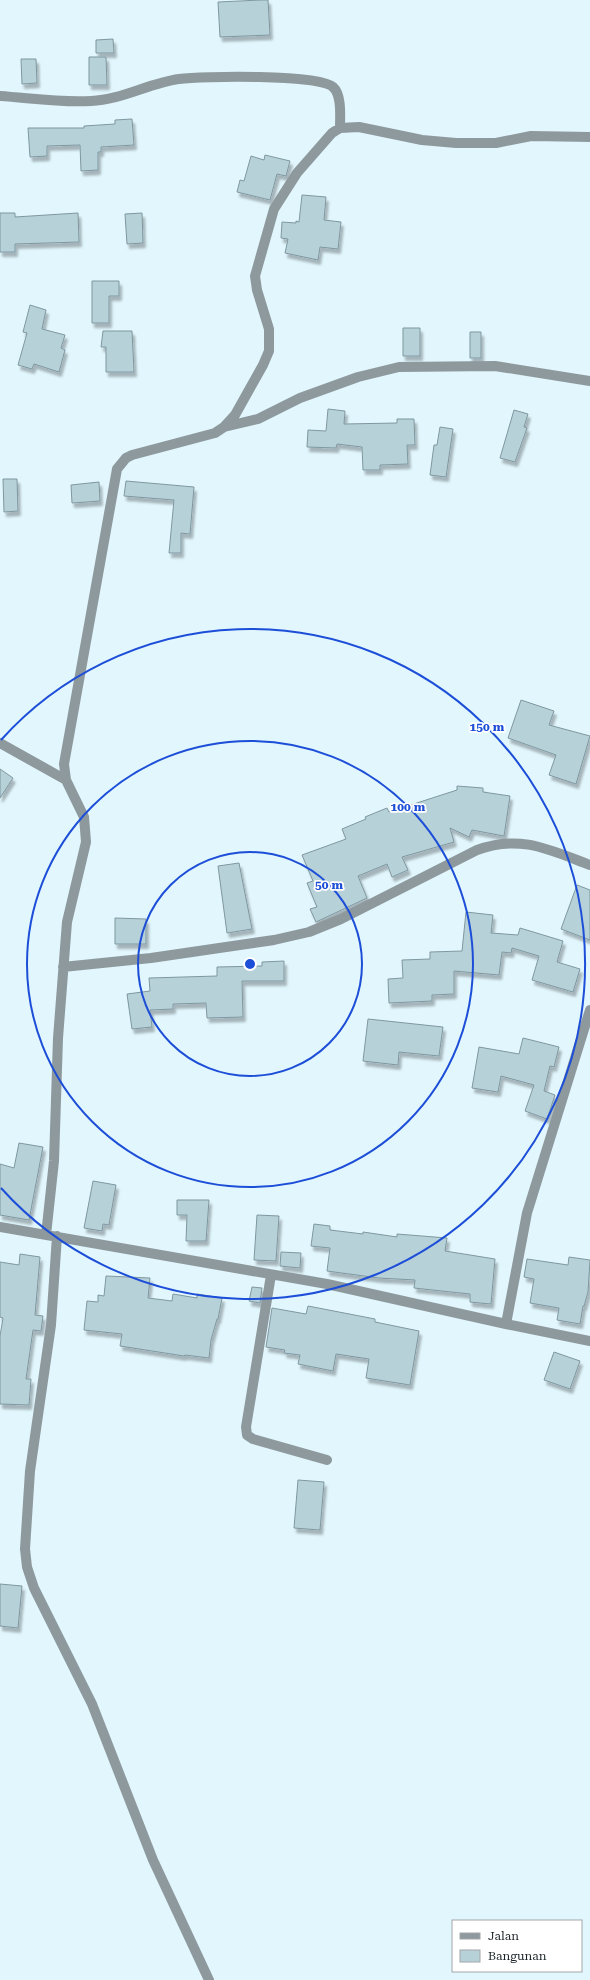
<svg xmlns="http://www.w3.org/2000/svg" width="590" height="1980" viewBox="0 0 590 1980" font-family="'Roboto Serif',serif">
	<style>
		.building { fill: #b7d1d9; stroke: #7f97a0; filter: url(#shadow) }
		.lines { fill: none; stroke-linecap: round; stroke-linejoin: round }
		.minor { stroke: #8e999d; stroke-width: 10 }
		.ring { fill: none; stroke: #1d4ed8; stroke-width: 2 }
		.centre { fill: #1d4ed8; stroke: #fff; stroke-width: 2 }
		.ring-label { font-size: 12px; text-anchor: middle; font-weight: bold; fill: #1d4ed8; stroke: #fff; stroke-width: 3.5; stroke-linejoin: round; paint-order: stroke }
	</style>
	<defs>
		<filter id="shadow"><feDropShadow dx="2.5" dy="4.5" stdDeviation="1" flood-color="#0004"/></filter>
	</defs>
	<rect width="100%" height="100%" fill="#e1f6fd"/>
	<path class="building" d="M261,0H268L270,35L220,37L218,2Z
		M113,39L114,53H96V40Z
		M89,57H106L107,85H89Z
		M21,59H36L37,83L22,84Z
		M132,119L134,145L101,147V152H98V170L81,171L80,145L47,146V156L30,157L28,128H84V126L115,124V120Z
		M265,155L290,161L286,176L277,174L270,200L237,192L240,180L244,181L251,156L264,160Z
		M302,195L326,197L324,220L341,222L338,249L320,247L318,260L285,253L288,239L281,238L282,222L296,223V221L299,222Z
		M0,213H15V217L78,213L79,242L15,244V252H0Z
		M142,213L143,243L127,244L125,214Z
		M92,281H119V296H109V323H92Z
		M30,305L46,310L42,329L65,335L61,348L65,350L59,372L34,364L32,369L18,365L27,333L23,332Z
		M403,328H420V356H403Z
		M103,331H132L134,372H106V347H101Z
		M470,332H481V358H470Z
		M328,409L345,411L344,424L397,423V419H414L415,445H407L408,464L380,465V470H363L362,447L337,444L336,448L307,447L308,430L326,431Z
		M514,410L528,414L524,427L527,428L515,462L500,458Z
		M440,427L453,429L446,477L430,475L434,445H437Z
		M3,479H17L18,511L4,512Z
		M126,481L194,487L190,534L181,533V553H169L174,500L124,496Z
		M99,482L100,501L72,503L71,485Z
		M521,700L554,711L549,725L590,736L576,784L549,775L556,755L508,738Z
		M0,769L13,778L0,798Z
		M457,786L483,788V792L510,796L504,836L472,830L469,837L450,828L454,842L402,857L408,870L392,877L387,864L358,876L367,898L316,922L310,909L317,907L307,883L313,881L302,855L346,839L342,829L366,819L365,817L387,808L389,812L457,790Z
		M239,863L252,929L227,933L218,866Z
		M577,885L590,890V940L561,929Z
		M466,912L493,915L491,933L518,935L520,928L563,941L557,962L580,969L573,992L532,980L539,956L512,948L511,953L502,952L499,975L454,971V994L432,995V1001L389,1003L388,979L403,978L402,960L430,959V952L462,951Z
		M115,918L146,919V944H115Z
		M284,961V981H242L243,1017L207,1018L206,1003L173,1004V1009L150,1010L152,1027L132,1029L127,994L150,991L149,978L217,976V967L262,966V962Z
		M368,1019L443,1027L439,1056L399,1052L398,1065L363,1061Z
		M523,1038L559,1047L554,1067L550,1066L544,1091L555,1095L547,1119L525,1111L534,1085L501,1076L498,1092L472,1088L479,1047L519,1054Z
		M19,1143L43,1147L29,1220L0,1215V1164L14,1168Z
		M93,1181L116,1185L109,1225L103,1224L102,1231L84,1228Z
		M177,1200H209L206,1241H186L187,1215H177Z
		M257,1215L279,1216L276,1261L254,1260Z
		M314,1224L330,1226V1230L363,1234V1232L397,1237V1234L447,1238L445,1251L495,1259L491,1304L470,1302V1294L414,1288L415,1280L379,1278L327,1271L330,1248L311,1246Z
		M281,1252L301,1253L300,1268L280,1266Z
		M20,1254L40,1257L35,1315L43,1316L41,1331L33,1330L26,1379H31L29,1405L0,1404V1336L3,1318L0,1317V1262L19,1265Z
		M569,1257L590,1260L588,1292L584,1306H583L580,1324L557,1320L559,1308L530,1303L534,1279L524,1277L527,1259L568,1265Z
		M106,1276L150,1278L148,1298L172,1301L173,1294L197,1298V1294L222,1298L218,1319H217L211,1340L209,1358L185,1355L184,1356L120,1346L122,1334L84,1330L87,1301L98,1302V1295L104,1296Z
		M252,1287L262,1288L260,1303L249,1301Z
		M308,1306L375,1319V1322L419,1331L410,1385L366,1378L369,1359L336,1354L333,1371L298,1364L300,1355L284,1353L285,1350L266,1347L272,1308L306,1314Z
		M554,1352L580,1361L570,1389L544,1380Z
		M298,1480L324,1482L320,1530L294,1528Z
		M0,1584L22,1586L18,1628L0,1626Z"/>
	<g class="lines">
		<path class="minor" d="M0,96C30,98 61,103 91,101C121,100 149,83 179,79C201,76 319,74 333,87C342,95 340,116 340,128
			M224,427L258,419L300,398L358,377L399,367L495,366L590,381
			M0,743L66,780
			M63,967L151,958L274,940L309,932L341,919L477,850C520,834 550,850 590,865
			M0,1227L327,1284L506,1324L590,1341
			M46,1235L54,1161L58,1038L67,922L86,842L84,817L66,780L64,764L117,469L126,458L132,455L215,433L224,427L235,415L263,365L269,351V329L257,290L255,276L274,209L297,173L332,133L340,128L359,127L422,140L456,143H496L531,136L590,137
			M57,1236L51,1325L30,1471L25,1549L27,1567L34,1588L92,1704L153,1860L209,1980
			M271,1275L246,1427L247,1435L253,1439L327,1460
			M506,1324L527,1213L590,1010"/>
	</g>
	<g class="ring">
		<circle cx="250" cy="964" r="112"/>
		<circle cx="250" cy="964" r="223"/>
		<path d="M1 740A335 335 0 1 1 1 1188"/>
	</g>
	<circle cx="250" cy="964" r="6" class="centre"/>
	<g class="ring-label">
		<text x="487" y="731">150 m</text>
		<text x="408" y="811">100 m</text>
		<text x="329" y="889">50 m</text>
	</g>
	<rect x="452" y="1920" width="130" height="52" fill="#ffffff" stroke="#a3a6a8"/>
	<rect x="460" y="1933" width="20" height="6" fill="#8e999d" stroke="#a3a6a8"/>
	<text x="488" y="1940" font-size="12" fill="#182125">Jalan</text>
	<rect x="460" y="1950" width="20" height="12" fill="#b7d1d9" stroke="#a3a6a8"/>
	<text x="488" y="1960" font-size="12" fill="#182125">Bangunan</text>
</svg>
